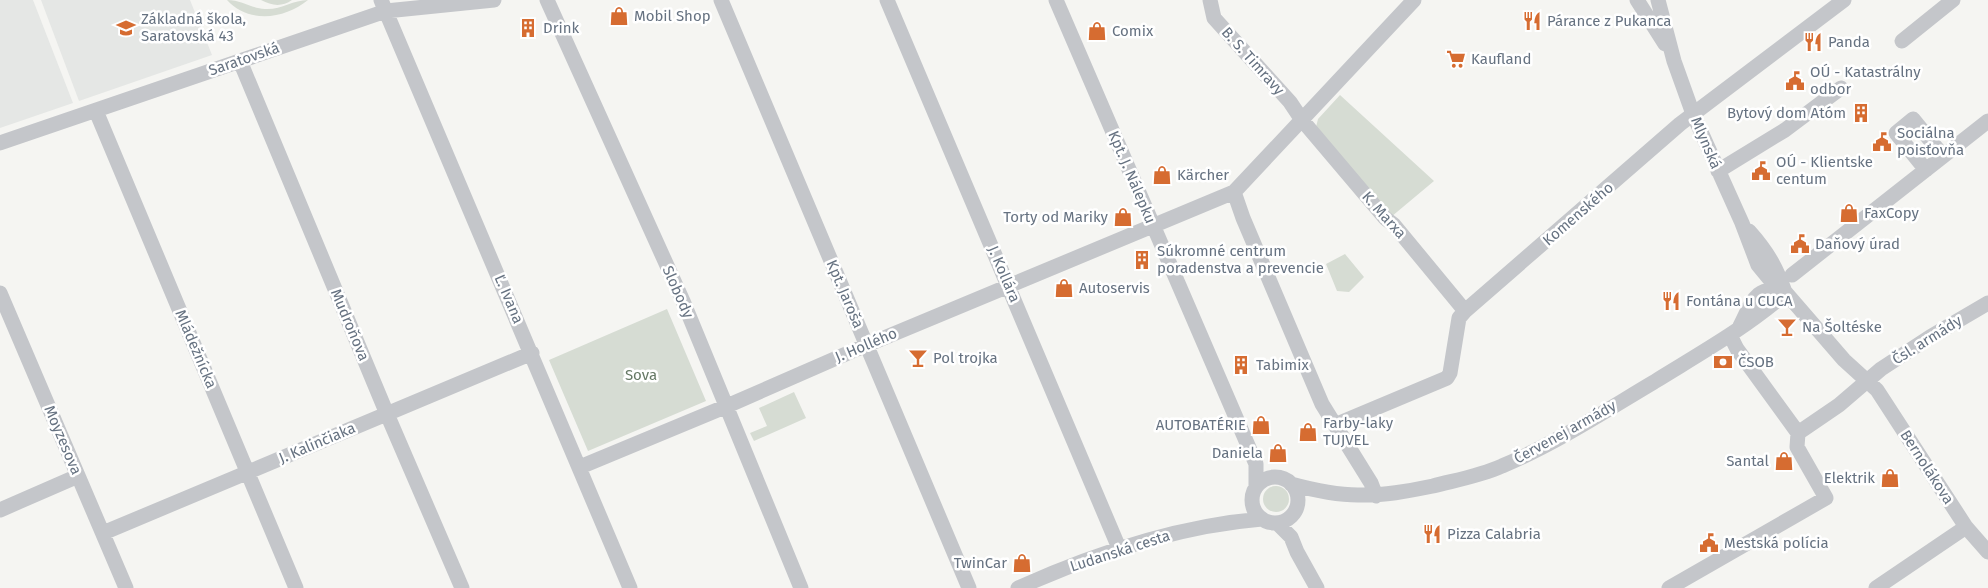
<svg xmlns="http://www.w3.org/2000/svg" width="1988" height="588" viewBox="0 0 1988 588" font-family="'Fira Sans',sans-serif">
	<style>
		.built { fill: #e5e7e5 }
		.green { fill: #d6dcd3 }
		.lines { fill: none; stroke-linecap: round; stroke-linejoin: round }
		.minor { stroke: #c4c6ca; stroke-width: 15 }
		.labels { text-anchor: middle; stroke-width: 5; stroke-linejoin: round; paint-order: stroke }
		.poi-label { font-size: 15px; fill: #667281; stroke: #fff; text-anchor: start }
		.street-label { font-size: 15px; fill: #667281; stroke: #fff }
		.park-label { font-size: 15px; fill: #667965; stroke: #fff }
	</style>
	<rect width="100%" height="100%" fill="#f5f5f2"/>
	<path class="built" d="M0,0H33L73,103L0,128Z
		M41,0H190L212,55L79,101Z"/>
	<path class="green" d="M227,0C242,0 250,8 265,9C281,10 293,0 308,0C285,19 249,24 227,0Z
		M261,0H292C282,7 272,6 261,0Z
		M1340,95L1434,181L1391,217L1316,127L1318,119Z
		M1345,254L1364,277L1349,292L1337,291L1326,264Z
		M667,309L706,401L588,451L549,360Z
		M794,392L806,418L754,441L750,433L767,426L759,408Z
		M1263 499a13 13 0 1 1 26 0a13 13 0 1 1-26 0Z"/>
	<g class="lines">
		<path class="minor" d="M381,0L630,588
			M547,0L683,301L801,588
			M721,0L969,588
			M887,0L1119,548
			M1056,0L1256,464V487
			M1210,0L1214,18L1290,102L1302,120L1385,218L1394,225L1465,311
			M1637,0L1665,44
			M1658,0L1674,61L1693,114L1742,223L1758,265L1772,282L1786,293L1844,360L1877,390L1966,527L1988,552
			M1902,41L1953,0
			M240,61L387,414L462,588
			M96,111L296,588
			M0,143L386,11L494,0
			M1926,170L1896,133L1913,119L1943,156
			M1718,171L1785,130L1841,88
			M1234,192L1243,218L1322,404L1371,483L1376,496
			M1749,231C1767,251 1776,267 1785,292
			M1792,275L1988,121
			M0,293L126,588
			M1740,326C1751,305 1756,282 1784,293
			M1335,425L1447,378L1450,373L1459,318L1465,311L1680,124L1844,0
			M1798,433L1839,405L1881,369L1930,337L1988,303
			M580,467L727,406L855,350L1234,192L1414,0
			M1252 500a23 23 0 1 1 46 0a23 23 0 1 1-46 0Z
			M1291,484C1313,490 1335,495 1358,495C1383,496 1408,491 1433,486C1456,480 1480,476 1502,466C1555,444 1605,411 1654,382C1699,354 1746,328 1786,293
			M0,510L78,476
			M1277,523L1291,537L1297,552L1317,588
			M103,533L532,353
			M1018,588C1096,553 1177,526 1262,519
			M1669,588L1826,498L1797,447L1798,433L1737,349L1730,335
			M1876,588L1966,527"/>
	</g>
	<defs>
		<g id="shop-bare" transform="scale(1.5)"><path d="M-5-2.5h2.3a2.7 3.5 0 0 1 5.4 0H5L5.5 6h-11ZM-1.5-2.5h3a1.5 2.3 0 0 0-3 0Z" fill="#d66c31" stroke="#fff" stroke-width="2.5" paint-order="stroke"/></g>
		<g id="restaurant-bare" transform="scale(1.5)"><path d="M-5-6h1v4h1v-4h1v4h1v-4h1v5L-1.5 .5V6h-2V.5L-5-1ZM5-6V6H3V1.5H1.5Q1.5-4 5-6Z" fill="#d66c31" stroke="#fff" stroke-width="2.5" paint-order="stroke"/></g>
		<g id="school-bare" transform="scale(1.5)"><path d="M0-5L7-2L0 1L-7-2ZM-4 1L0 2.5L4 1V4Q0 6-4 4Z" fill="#d66c31" stroke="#fff" stroke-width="2.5" paint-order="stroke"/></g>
		<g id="building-bare" transform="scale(1.5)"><path d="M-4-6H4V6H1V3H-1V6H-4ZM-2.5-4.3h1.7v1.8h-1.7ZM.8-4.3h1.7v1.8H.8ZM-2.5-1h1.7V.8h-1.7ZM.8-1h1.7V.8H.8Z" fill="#d66c31" stroke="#fff" stroke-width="2.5" paint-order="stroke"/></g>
		<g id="supermarket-bare" transform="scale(1.5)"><path d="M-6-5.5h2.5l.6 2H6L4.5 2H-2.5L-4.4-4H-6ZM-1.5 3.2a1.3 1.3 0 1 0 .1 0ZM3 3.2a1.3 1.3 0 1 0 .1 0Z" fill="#d66c31" stroke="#fff" stroke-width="2.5" paint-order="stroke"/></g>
		<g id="civic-bare" transform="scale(1.5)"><path d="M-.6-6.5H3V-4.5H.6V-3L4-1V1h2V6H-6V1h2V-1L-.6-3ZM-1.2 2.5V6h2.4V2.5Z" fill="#d66c31" stroke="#fff" stroke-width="2.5" paint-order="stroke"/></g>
		<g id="bar-bare" transform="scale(1.5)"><path d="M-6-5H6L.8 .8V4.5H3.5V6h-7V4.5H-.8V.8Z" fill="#d66c31" stroke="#fff" stroke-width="2.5" paint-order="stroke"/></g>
		<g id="bank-bare" transform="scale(1.5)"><path d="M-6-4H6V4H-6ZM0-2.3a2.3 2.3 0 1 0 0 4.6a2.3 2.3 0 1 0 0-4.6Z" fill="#d66c31" stroke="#fff" stroke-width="2.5" paint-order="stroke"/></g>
	</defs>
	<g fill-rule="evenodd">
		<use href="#shop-bare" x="619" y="16"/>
		<use href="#restaurant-bare" x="1532" y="21"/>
		<use href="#school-bare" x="126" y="28"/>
		<use href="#building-bare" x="528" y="28"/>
		<use href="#shop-bare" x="1097" y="31"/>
		<use href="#restaurant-bare" x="1813" y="42"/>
		<use href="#supermarket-bare" x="1456" y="59"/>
		<use href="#civic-bare" x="1795" y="81"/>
		<use href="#building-bare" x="1861" y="113"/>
		<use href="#civic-bare" x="1882" y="142"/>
		<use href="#civic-bare" x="1761" y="171"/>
		<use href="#shop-bare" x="1162" y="175"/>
		<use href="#shop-bare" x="1849" y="213"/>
		<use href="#shop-bare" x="1123" y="217"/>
		<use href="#civic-bare" x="1800" y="244"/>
		<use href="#building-bare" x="1142" y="260"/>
		<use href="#shop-bare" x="1064" y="288"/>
		<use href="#restaurant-bare" x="1671" y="301"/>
		<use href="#bar-bare" x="1787" y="327"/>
		<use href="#bar-bare" x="918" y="358"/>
		<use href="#bank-bare" x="1723" y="362"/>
		<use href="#building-bare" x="1241" y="365"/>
		<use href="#shop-bare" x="1261" y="425"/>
		<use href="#shop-bare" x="1308" y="432"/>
		<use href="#shop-bare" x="1278" y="453"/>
		<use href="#shop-bare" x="1784" y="461"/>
		<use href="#shop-bare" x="1890" y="478"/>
		<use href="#restaurant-bare" x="1432" y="534"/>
		<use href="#civic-bare" x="1709" y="543"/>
		<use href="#shop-bare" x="1022" y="563"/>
	</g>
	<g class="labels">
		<g class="poi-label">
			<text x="634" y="21">Mobil Shop</text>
			<text x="141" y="24">Základná škola,<tspan x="141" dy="17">Saratovská 43</tspan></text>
			<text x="1547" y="26">Párance z Pukanca</text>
			<text x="543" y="33">Drink</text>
			<text x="1112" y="36">Comix</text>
			<text x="1828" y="47">Panda</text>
			<text x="1471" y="64">Kaufland</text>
			<text x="1810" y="77">OÚ - Katastrálny<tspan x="1810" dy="17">odbor</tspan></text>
			<text x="1846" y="118" text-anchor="end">Bytový dom Atóm</text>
			<text x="1897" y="138">Sociálna<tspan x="1897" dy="17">poisťovňa</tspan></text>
			<text x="1776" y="167">OÚ - Klientske<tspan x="1776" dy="17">centum</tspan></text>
			<text x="1177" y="180">Kärcher</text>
			<text x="1864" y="218">FaxCopy</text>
			<text x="1108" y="222" text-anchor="end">Torty od Mariky</text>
			<text x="1815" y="249">Daňový úrad</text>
			<text x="1157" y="256">Súkromné centrum<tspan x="1157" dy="17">poradenstva a prevencie</tspan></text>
			<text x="1079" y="293">Autoservis</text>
			<text x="1686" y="306">Fontána u CUCA</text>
			<text x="1802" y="332">Na Šoltéske</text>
			<text x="933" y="363">Pol trojka</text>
			<text x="1738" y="367">ČSOB</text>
			<text x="1256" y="370">Tabimix</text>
			<text x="1323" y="428">Farby-laky<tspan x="1323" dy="17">TUJVEL</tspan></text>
			<text x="1246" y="430" text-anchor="end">AUTOBATÉRIE</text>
			<text x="1263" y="458" text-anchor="end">Daniela</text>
			<text x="1769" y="466" text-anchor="end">Santal</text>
			<text x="1875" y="483" text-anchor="end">Elektrik</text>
			<text x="1447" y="539">Pizza Calabria</text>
			<text x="1724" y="548">Mestská polícia</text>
			<text x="1007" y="568" text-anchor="end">TwinCar</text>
		</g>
		<g class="street-label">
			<text transform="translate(244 59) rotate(-19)" y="5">Saratovská</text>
			<text transform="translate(1253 61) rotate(48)" y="5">B. S. Timravy</text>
			<text transform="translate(1706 143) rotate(67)" y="5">Mlynská</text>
			<text transform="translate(1132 177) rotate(67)" y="5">Kpt. J. Nálepku</text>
			<text transform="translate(1578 214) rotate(-41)" y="5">Komenského</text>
			<text transform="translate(1384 215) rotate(48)" y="5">K. Marxa</text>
			<text transform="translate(1004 274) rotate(67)" y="5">J. Kollára</text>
			<text transform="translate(678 292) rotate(66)" y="5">Slobody</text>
			<text transform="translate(845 294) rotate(67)" y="5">Kpt. Jaroša</text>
			<text transform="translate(509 299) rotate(67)" y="5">Ľ. Ivana</text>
			<text transform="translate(350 325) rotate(67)" y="5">Mudroňova</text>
			<text transform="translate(1927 340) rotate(-32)" y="5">Čsl. armády</text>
			<text transform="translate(866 345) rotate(-23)" y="5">J. Hollého</text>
			<text transform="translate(196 349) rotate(67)" y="5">Mládežnícka</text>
			<text transform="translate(1565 432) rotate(-29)" y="5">Červenej armády</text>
			<text transform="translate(63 440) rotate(67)" y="5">Moyzesova</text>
			<text transform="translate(317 443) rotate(-23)" y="5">J. Kalinčiaka</text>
			<text transform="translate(1927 467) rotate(57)" y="5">Bernolákova</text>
			<text transform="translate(1120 551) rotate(-18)" y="5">Ludanská cesta</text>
		</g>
		<g class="park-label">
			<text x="641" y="380">Sova</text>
		</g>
	</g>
</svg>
